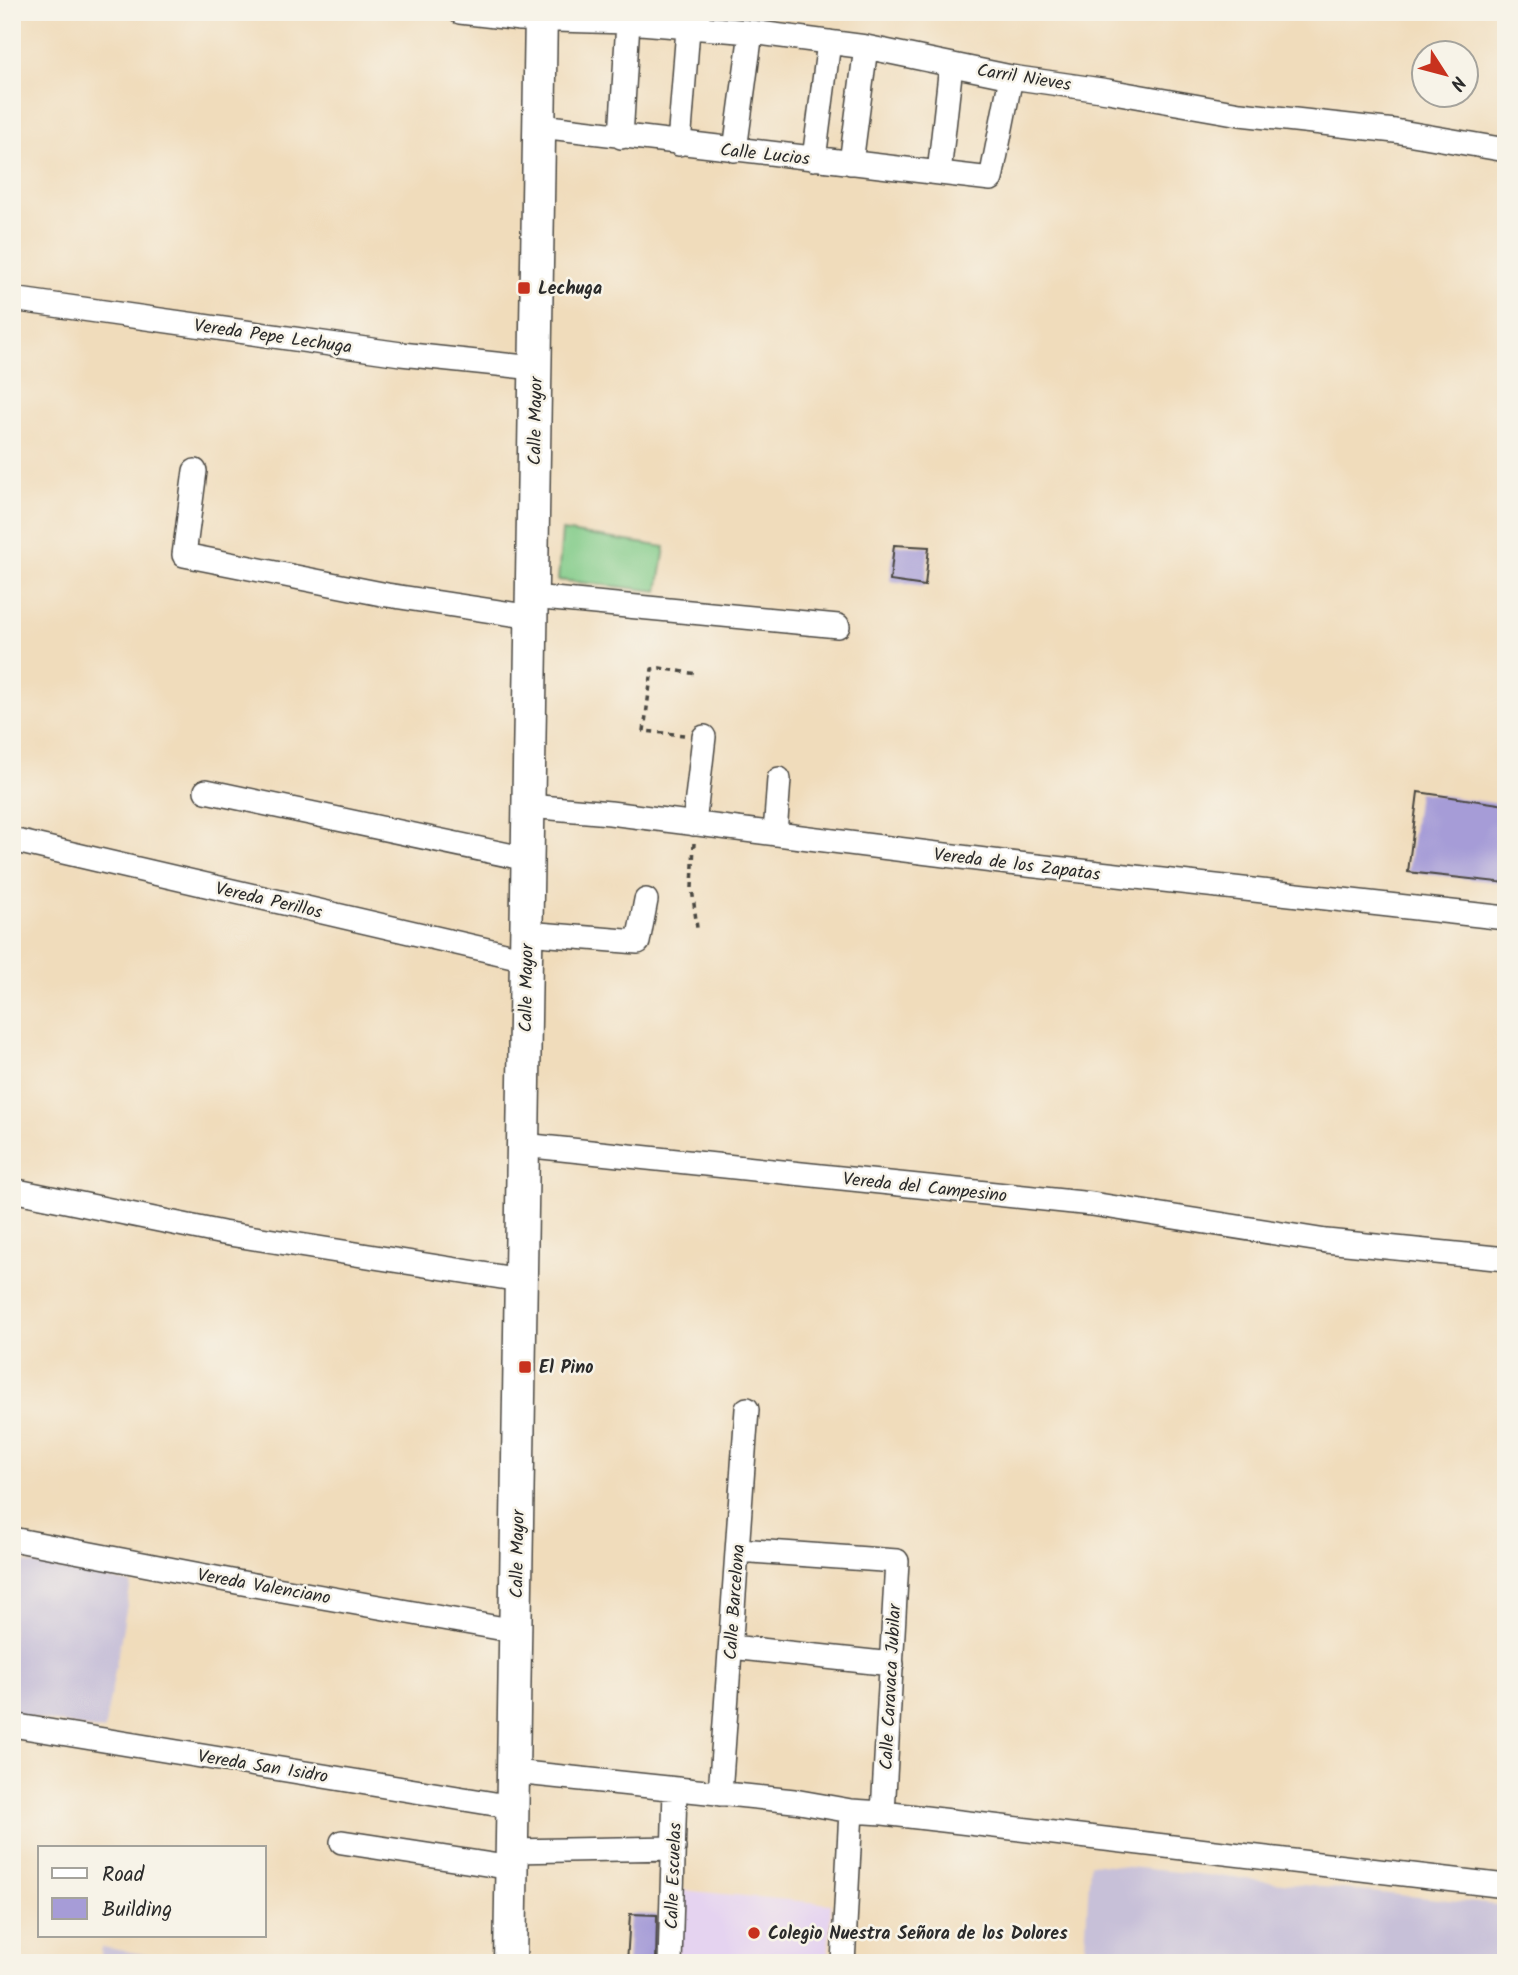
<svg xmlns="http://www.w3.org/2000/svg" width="1518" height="1975" viewBox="0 0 1518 1975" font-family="Kalam,sans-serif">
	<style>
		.built { fill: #e5d3f0 }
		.industrial { fill: #c7c0d8 }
		.green { fill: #81cb88; stroke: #567b5a; stroke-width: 2 }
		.building { fill: #a69cd7 }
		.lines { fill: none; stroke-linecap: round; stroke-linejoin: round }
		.minor-casing { stroke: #494641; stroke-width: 26 }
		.secondary-casing { stroke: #494641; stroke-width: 35 }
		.path { stroke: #494641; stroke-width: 3.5; stroke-dasharray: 5 5; stroke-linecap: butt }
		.minor { stroke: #fff; stroke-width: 23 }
		.secondary { stroke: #fff; stroke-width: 32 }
		.poi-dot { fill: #c8321e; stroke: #f7f3e8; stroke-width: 2.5 }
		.labels { text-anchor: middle; stroke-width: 5; stroke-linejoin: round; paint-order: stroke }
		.street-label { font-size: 18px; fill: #2b2b2b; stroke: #f7f3e8 }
		.poi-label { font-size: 18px; font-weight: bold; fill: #2b2b2b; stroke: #f7f3e8; text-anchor: start }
	</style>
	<rect width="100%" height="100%" fill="#f7f3e8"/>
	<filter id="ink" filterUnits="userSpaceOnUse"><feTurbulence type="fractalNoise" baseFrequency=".0143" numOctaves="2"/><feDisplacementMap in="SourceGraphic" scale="14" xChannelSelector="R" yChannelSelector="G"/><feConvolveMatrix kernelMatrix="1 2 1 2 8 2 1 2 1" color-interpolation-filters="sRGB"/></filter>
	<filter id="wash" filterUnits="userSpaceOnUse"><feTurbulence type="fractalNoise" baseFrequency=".00686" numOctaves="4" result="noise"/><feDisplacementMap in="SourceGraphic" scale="28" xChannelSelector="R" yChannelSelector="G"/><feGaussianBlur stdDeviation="1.57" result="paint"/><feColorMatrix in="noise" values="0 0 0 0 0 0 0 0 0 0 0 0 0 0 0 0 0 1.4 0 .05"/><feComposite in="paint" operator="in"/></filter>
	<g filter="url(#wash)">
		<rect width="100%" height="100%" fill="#f0dcbb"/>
		<path class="built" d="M681,1890L831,1904L828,1963H677Z"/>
		<path class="industrial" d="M12,1560L131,1583L104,1731L12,1714Z
			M1090,1863L1506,1906V1963H1084Z
			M102,1947L194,1963H100Z"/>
		<path class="green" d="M562,531L665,547L658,591L558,580Z"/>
		<g id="blocks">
			<path class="building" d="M894,545L929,547L925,586L890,581Z
				M1418,792L1506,805V883L1408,872Z
				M630,1914L657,1915L656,1963H627Z"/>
		</g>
	</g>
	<g filter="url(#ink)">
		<use href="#blocks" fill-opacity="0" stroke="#494641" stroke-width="2"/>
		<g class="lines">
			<g class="minor-casing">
				<path id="minor" d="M460,12L520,19L628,22L751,32L866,47L1011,77L1108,91L1240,114L1395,131L1506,150
					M540,126L991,179L1011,77
					M621,137L628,22
					M679,144L688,29
					M735,150L751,32
					M814,159L829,42
					M851,163L866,47
					M939,173L951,65
					M12,299L401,354L535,368
					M195,471L184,555L387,595L532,617
					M532,597L838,626
					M206,791L527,859
					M529,806L610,813L1009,863L1506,918
					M694,824L704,737
					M775,834L779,779
					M12,840L526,959
					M526,933L638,942L646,900
					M523,1145L1092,1204L1326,1241L1506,1259
					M12,1190L223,1233L520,1280
					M12,1539L237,1582L516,1631
					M738,1550L897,1561L883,1813
					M731,1647L892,1664
					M12,1725L513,1807
					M514,1772L794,1801L851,1811L843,1963
					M720,1794L747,1409
					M851,1811L883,1813L1506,1886
					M342,1842L512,1868
					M512,1851L674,1848
					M670,1963L675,1790"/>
			</g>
			<g class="secondary-casing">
				<path id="secondary" d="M510,1963L541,12"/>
			</g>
			<path class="path" d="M684,735L644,731L652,669L660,668L697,674
				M694,843L692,888L697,928"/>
			<use href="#minor" class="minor"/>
			<use href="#secondary" class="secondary"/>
		</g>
	</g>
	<g class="poi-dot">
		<rect x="517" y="281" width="14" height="14" rx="3.5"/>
		<rect x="518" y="1360" width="14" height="14" rx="3.5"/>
		<circle cx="754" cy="1933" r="7"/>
	</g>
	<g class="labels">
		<g class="street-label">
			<text transform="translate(1024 77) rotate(9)" y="6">Carril Nieves</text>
			<text transform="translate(765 154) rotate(6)" y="6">Calle Lucios</text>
			<text transform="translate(273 336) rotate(8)" y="6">Vereda Pepe Lechuga</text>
			<text transform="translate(535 421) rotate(-89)" y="6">Calle Mayor</text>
			<text transform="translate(1017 864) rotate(7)" y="6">Vereda de los Zapatas</text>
			<text transform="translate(269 900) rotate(13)" y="6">Vereda Perillos</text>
			<text transform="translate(526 988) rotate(-89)" y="6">Calle Mayor</text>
			<text transform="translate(925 1187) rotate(6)" y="6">Vereda del Campesino</text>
			<text transform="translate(517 1554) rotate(-89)" y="6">Calle Mayor</text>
			<text transform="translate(264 1586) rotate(10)" y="6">Vereda Valenciano</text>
			<text transform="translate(734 1602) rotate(-86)" y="6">Calle Barcelona</text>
			<text transform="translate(890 1687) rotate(-87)" y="6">Calle Caravaca Jubilar</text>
			<text transform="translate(263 1766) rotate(9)" y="6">Vereda San Isidro</text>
			<text transform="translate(673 1876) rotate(-88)" y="6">Calle Escuelas</text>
		</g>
		<g class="poi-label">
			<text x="538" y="294">Lechuga</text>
			<text x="539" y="1373">El Pino</text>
			<text x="768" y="1939">Colegio Nuestra Señora de los Dolores</text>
		</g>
	</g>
	<rect width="1518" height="1975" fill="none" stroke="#f7f3e8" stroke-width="42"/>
	<rect x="38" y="1846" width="228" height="91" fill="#f7f3e8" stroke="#a5a39c" stroke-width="2"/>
	<rect x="52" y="1868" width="35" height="10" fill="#ffffff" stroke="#a5a39c" stroke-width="2"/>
	<text x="102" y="1881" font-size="21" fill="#2b2b2b">Road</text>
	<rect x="52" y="1898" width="35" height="21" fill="#a69cd7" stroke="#a5a39c" stroke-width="2"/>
	<text x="102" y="1916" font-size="21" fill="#2b2b2b">Building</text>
	<g transform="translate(1445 74) rotate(126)"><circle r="33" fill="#f7f3e8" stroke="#a5a39c" stroke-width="2"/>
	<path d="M0-5L12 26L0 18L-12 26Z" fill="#c8321e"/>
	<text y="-10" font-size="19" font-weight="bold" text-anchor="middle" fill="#2b2b2b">N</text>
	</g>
</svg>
